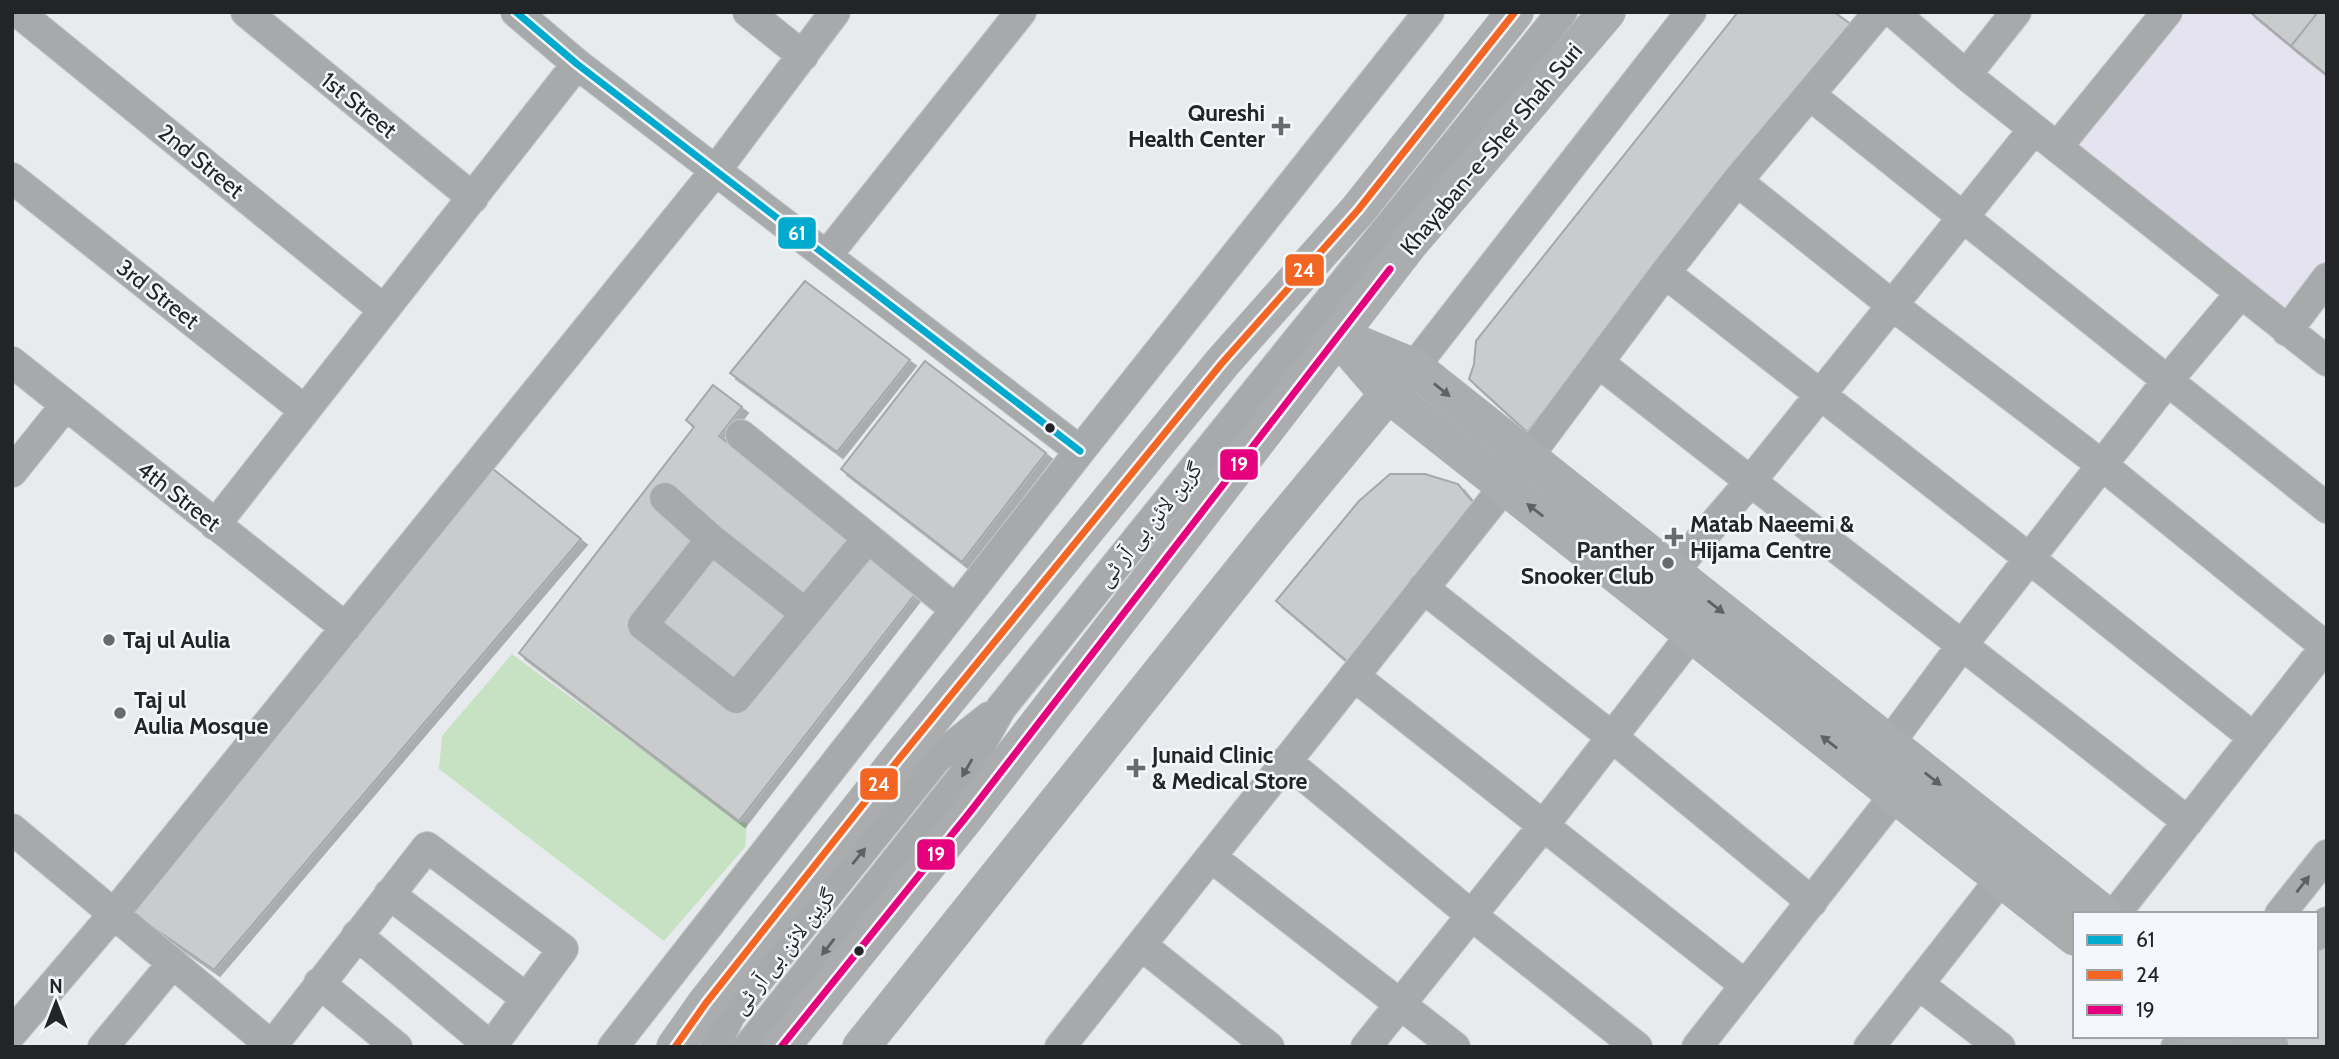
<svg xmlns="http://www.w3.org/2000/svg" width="2339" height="1059" viewBox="0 0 2339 1059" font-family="Cabin,'Noto Naskh Arabic',sans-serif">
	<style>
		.education { fill: #e5e3f0 }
		.green { fill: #c6e2c3 }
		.building { fill: #c9cbcd; stroke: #a5a7a9; stroke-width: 2; filter: url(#shadow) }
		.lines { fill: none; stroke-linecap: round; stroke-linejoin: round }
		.minor-casing { stroke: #c5c7c9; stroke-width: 32 }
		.major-casing { stroke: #c5c7c9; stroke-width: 38 }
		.minor { stroke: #a7aaaa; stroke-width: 30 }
		.major { stroke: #aaacad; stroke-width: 37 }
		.bus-1-casing { stroke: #f4f8fd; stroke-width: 12 }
		.bus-2-casing { stroke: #f4f8fd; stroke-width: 12 }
		.bus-3-casing { stroke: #f4f8fd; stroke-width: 12 }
		.bus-1 { stroke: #00a9ce; stroke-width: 7 }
		.bus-2 { stroke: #f26522; stroke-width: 7 }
		.bus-3 { stroke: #e5007d; stroke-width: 7 }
		.oneway { fill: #606163 }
		.oneway2 { fill: #5e6061 }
		.poi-dot { fill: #686a6c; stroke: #f4f8fd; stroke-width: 2.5 }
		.bus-dot { fill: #232426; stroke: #f4f8fd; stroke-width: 2.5 }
		.labels { text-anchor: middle; stroke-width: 5; stroke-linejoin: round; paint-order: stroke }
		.street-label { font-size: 23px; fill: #232426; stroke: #f4f8fd }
		.poi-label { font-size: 23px; font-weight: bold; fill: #232426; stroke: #f4f8fd; text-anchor: start }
		.line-badge { stroke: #f4f8fd; stroke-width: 2.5 }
		.badge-label { font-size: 19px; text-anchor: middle; font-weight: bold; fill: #fff }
	</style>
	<defs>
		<filter id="shadow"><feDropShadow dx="6" dy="6" stdDeviation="0" flood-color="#0004"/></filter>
	</defs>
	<rect width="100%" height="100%" fill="#e8ebee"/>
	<path class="education" d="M2172,12H2250L2327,75V278L2287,331L2058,146Z"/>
	<path class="green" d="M512,654L739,821L747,823L745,847L664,941L439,769L442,736Z"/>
	<path class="building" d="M1738,12H1834L1852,25L1527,432L1469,379L1474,364L1476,341Z
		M2250,12H2318L2291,46Z
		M2318,12H2327V75L2291,46Z
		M805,281L910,360L837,452L730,373Z
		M925,361L1046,453L962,562L841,469Z
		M713,385L742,407L719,436L919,589L739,821L519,653L694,427L686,420Z
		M493,469L581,539L214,970L131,912Z
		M1390,474H1425L1458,484L1471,500L1481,505L1349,663L1276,601L1359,501Z
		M2327,922V1047H2270L2257,1036H2316V936Z"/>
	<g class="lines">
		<g class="minor-casing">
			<path id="minor" d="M18,12L384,310
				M246,12L473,198
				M516,12L577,64L1080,451
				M748,12L803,56
				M1893,12L1966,75L2327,361
				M1966,75L2016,12
				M1810,95L2327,508
				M2058,146L2167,12
				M12,178L304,410
				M1737,181L1892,305L2102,465L2326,647
				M827,255L1021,12
				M1665,273L2030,559L2254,738
				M2287,331L2327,278
				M12,362L346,628
				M1599,363C1794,517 1993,667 2188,822
				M1414,367L1691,12
				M741,435L868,538
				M12,472L65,406
				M665,498L711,539L643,625L736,698L868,538L955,609
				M215,525L577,64
				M711,539L805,613
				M1423,588L1612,737L1812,902
				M1658,589L1750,482L2034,129
				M1354,676L1745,985
				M1286,761L1471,915L1637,1047
				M1876,761L1963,644L2168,380L2240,294
				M12,829L273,1047
				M1211,857L1455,1047
				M389,894L526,998
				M2115,914L2327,645
				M2280,914L2327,855
				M2316,936L2327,922
				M1141,945L1269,1047
				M319,983L397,1047
				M1918,984L2000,1047
				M12,1033L113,915L716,170L835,12
				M103,1047L172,964
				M271,1047L427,847L563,949L491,1047L357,935
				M613,1047L1080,451L1429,12
				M715,1047L730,1015L936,759L989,717
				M748,1047L963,776L1001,708L1562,12
				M1060,1047L1527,458L1665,273L1737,181L1879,12
				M1366,1047L1543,826L1692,634
				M1697,1047L1895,795
				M1869,1047L2001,879
				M2176,1047L2184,1036
				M2230,1047L2239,1036"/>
		</g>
		<g class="major-casing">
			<path id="major" d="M1339,336L1414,367L2104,914
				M1343,342L1388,394L2075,937
				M2200,1036L2214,1047
				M2257,1036L2270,1047
				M675,1047L706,1003L899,759L1222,363L1358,210L1515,12
				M781,1047L970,812L1410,243L1607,12
				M861,1047L1271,535L1388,394L1406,375"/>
		</g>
		<use href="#minor" class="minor"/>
		<use href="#major" class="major"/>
		<g class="bus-1-casing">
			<path id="bus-1" d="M516,12L577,64L1080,451"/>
		</g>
		<g class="bus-2-casing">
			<path id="bus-2" d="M675,1047L706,1003L899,759L1222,363L1358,210L1515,12"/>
		</g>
		<g class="bus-3-casing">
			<path id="bus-3" d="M781,1047L970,812L1390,269"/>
		</g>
		<use href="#bus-1" class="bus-1"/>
		<use href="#bus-2" class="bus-2"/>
		<use href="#bus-3" class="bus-3"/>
	</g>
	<defs><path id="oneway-solid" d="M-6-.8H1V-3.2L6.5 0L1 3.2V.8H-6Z" transform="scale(1.75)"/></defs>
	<g class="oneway">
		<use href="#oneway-solid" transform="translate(1442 390) rotate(39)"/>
		<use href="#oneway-solid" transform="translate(1535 510) rotate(-142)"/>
		<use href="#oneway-solid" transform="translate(1716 607) rotate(38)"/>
		<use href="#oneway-solid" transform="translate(1829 742) rotate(-142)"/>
		<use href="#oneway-solid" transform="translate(1933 779) rotate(38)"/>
	</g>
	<g class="oneway2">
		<use href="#oneway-solid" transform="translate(967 768) rotate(120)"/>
		<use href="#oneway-solid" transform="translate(859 856) rotate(-51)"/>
		<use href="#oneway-solid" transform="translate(2303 884) rotate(-52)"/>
		<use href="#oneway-solid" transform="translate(828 947) rotate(128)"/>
	</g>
	<g class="poi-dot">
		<path d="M1277.5 115.5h7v7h7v7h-7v7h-7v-7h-7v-7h7z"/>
		<path d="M1670.5 526.5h7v7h7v7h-7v7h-7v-7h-7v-7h7z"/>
		<circle cx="1668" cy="563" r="7"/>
		<circle cx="109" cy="640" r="7"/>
		<circle cx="120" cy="713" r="7"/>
		<path d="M1132.5 757.5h7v7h7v7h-7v7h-7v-7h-7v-7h7z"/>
	</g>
	<g class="bus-dot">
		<circle cx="1050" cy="428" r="6"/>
		<circle cx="859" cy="951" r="6"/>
	</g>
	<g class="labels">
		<g class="street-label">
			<text transform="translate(359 105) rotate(39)" y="8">1st Street</text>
			<text transform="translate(1491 149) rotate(-50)" y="8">Khayaban-e-Sher Shah Suri</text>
			<text transform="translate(201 161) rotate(39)" y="8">2nd Street</text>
			<text transform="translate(158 294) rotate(38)" y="8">3rd Street</text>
			<text transform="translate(179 496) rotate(38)" y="8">4th Street</text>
			<text transform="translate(1149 524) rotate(-51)" y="8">گرین لائن بی آر ٹی</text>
			<text transform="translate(783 951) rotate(-52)" y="8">گرین لائن بی آر ٹی</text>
		</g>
		<g class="poi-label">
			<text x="1265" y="121" text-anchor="end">Qureshi<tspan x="1265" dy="26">Health Center</tspan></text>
			<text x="1690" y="532">Matab Naeemi &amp;<tspan x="1690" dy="26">Hijama Centre</tspan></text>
			<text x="1654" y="558" text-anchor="end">Panther<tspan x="1654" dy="26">Snooker Club</tspan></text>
			<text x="123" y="648">Taj ul Aulia</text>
			<text x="134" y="708">Taj ul<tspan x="134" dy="26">Aulia Mosque</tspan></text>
			<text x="1152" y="763">Junaid Clinic<tspan x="1152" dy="26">&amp; Medical Store</tspan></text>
		</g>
	</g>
	<g class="line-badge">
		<rect x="777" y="216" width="40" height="34" rx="7" fill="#00a9ce"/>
		<rect x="1284" y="253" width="41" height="34" rx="7" fill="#f26522"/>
		<rect x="1219" y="448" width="40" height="33" rx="7" fill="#e5007d"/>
		<rect x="859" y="767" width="40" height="34" rx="7" fill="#f26522"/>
		<rect x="916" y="838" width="40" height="33" rx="7" fill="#e5007d"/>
	</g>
	<g class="badge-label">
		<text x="797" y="240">61</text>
		<text x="1304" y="277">24</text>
		<text x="1239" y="471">19</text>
		<text x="879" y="791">24</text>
		<text x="936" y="861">19</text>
	</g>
	<rect width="2339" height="1059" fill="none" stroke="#232426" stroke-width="28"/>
	<rect x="2073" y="912" width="245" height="126" fill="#f4f8fd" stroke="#a0a3a7" stroke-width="2"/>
	<rect x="2087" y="935" width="35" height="10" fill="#00a9ce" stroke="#a0a3a7" stroke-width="2"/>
	<text x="2136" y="947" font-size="21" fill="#232426">61</text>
	<rect x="2087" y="970" width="35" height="10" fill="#f26522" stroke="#a0a3a7" stroke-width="2"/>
	<text x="2136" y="982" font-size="21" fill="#232426">24</text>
	<rect x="2087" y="1005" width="35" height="10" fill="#e5007d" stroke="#a0a3a7" stroke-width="2"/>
	<text x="2136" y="1017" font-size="21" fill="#232426">19</text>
	<g transform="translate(56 1003)" stroke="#f4f8fd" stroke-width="5" paint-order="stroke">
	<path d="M0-5L12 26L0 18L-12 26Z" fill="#232426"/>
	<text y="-10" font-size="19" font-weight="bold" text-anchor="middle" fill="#232426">N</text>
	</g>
</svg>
